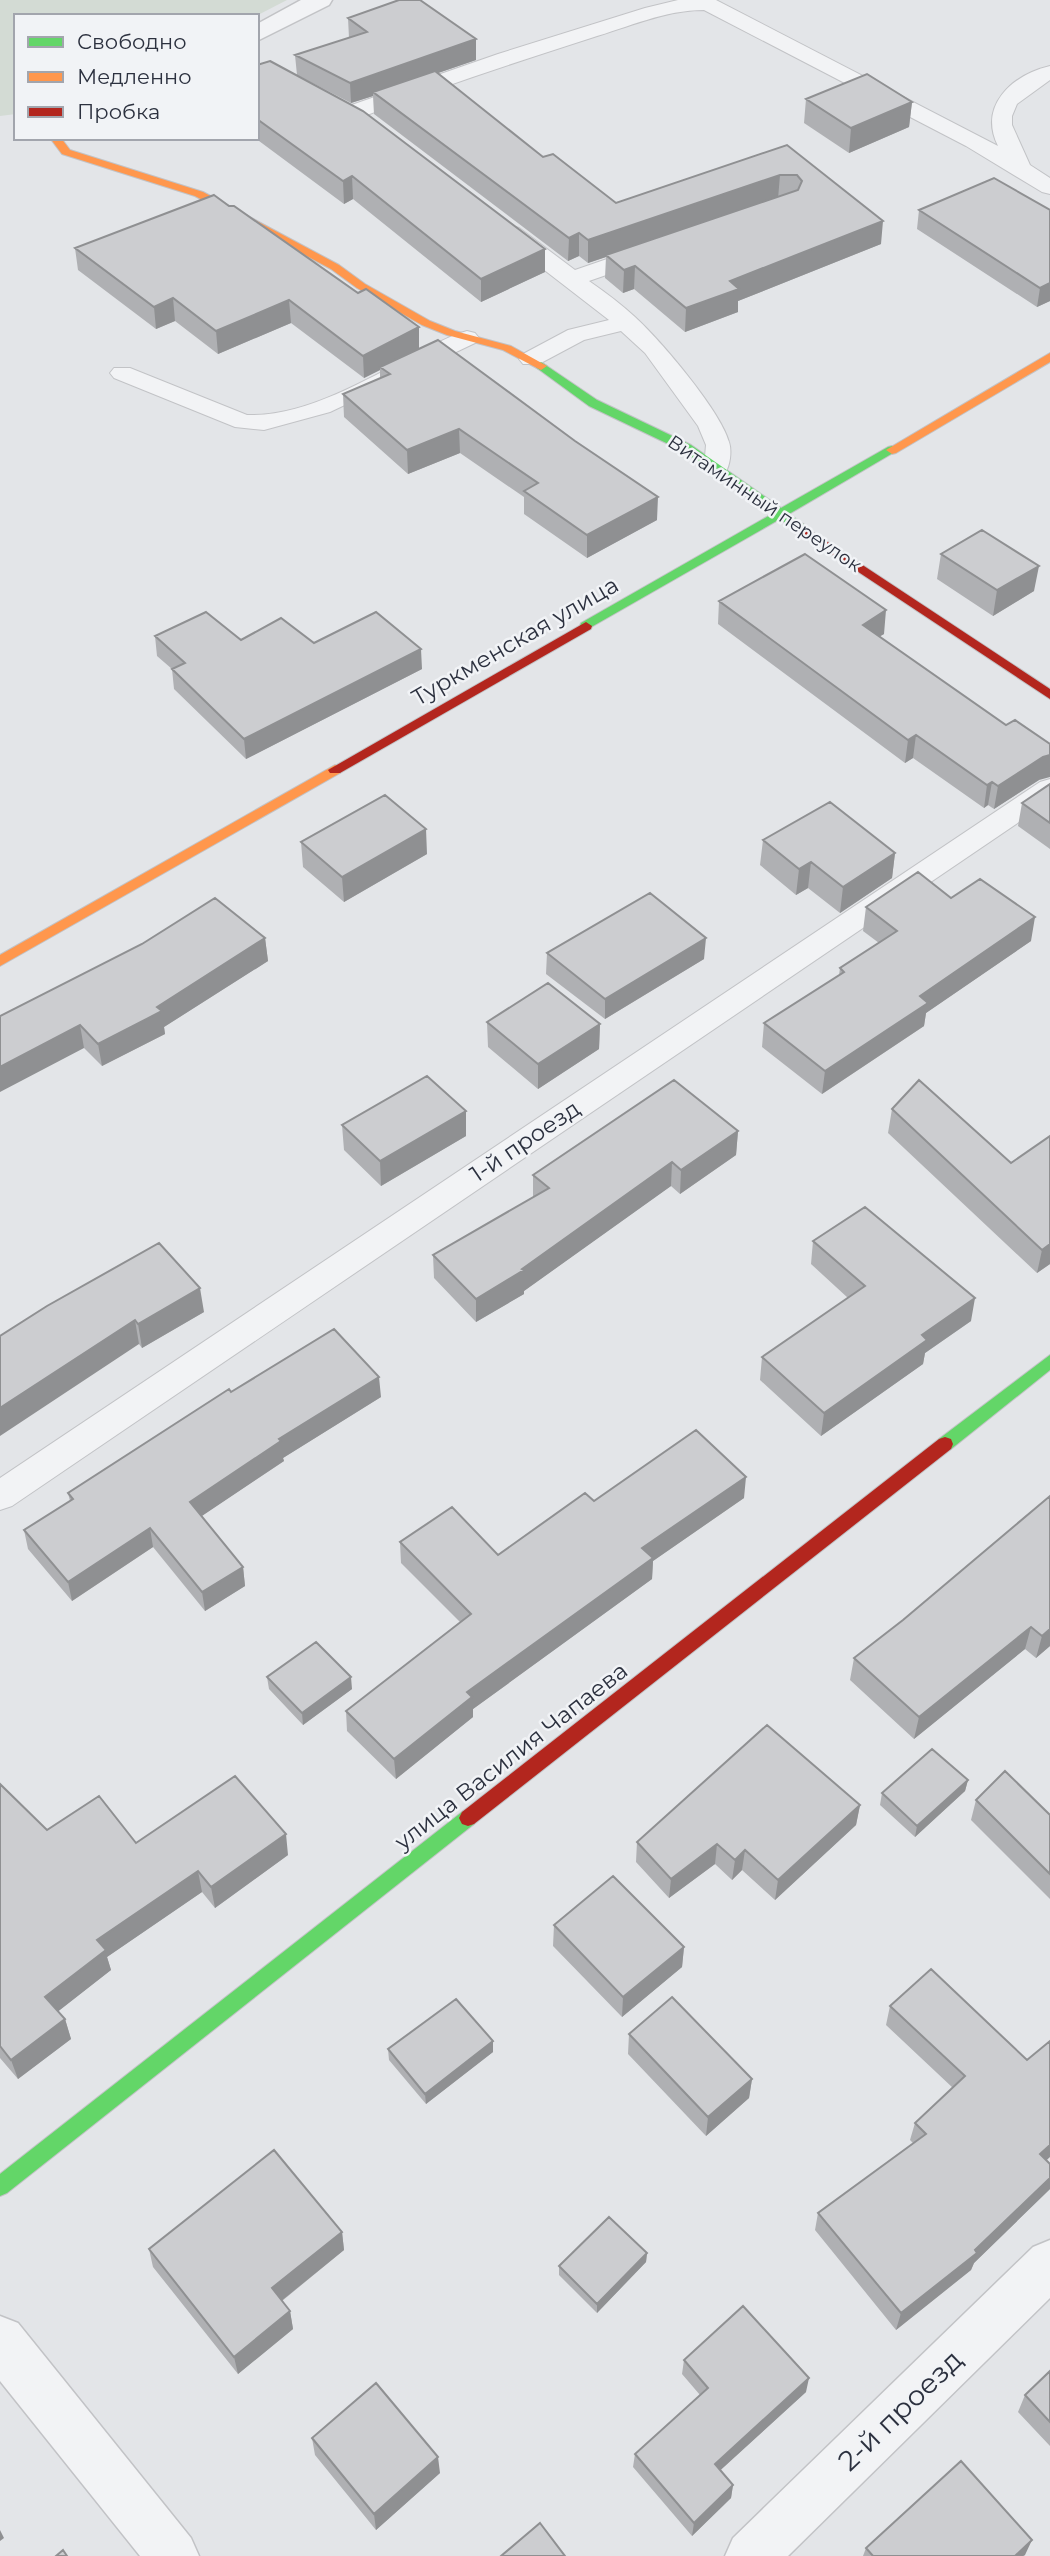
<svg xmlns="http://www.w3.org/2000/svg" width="1050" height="2556" viewBox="0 0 1050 2556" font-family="Montserrat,sans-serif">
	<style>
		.green { fill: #d3dbd4 }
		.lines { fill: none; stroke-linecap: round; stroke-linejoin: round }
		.lane-casing { stroke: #c2c3c6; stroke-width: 2 }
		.street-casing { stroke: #c2c3c6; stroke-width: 3 }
		.fast-casing { stroke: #c2c3c6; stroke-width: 2 }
		.slow-casing { stroke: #c2c3c6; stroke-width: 2 }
		.jam-casing { stroke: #c2c3c6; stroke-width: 2 }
		.lane { fill: #f2f3f5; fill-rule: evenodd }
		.street { fill: #f2f3f5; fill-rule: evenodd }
		.fast { fill: #63d668; fill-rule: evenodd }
		.slow { fill: #ff974d; fill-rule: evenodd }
		.jam { fill: #b3261e; fill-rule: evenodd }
		.wall { fill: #afb0b3 }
		.shaded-wall { fill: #8f9092 }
		.building { fill: #cccdd0; stroke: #8f9092; stroke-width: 2 }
		.labels { text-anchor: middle; stroke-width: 5; stroke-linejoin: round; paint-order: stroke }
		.far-street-label { font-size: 19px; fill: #2c313f; stroke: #f1f3f6 }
		.street-label { font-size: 23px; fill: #2c313f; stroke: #f1f3f6 }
		.near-street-label { font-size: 28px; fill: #2c313f; stroke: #f1f3f6 }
	</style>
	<rect width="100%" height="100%" fill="#e3e5e8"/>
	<path class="green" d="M0,0H287L256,16H16V114L0,116Z"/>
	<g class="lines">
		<g class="lane-casing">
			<path id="lane" d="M678,0H716L998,146C978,106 1012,75 1050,66V80L1017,104L1012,116V125L1030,165L1050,178V194L1042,192L966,146L704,10C665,10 628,27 591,38C513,63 435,89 359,118H343L340,113L343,108L498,54L645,8Z
				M511,226L519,228L575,270L639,248H655L658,253L655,258L589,281C605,292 621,304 635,317C661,341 720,410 729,442C732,451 730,466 725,473L716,475L707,473L704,468L706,445L698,426L645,353L621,331L584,340L539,364H523L519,359L523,354L568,330L609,320L503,238L500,233L503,228Z
				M467,331L475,333L479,338L475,343L330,412L264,430L235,427L114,378L110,373L114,368H130L247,415C304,417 363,381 413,356C430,347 448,336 467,331Z
				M1050,779V801L12,1506L0,1510V1478L1040,782Z"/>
		</g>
		<g class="street-casing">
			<path id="street" d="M301,0H332L329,5L257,41V24Z
				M1050,2240V2298L788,2556H725L733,2538L1033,2247Z
				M0,2316L18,2323L191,2538L199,2556H140L0,2381Z"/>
		</g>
		<g class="fast-casing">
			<path id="fast" d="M541,362L597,400L691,445L781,508L888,447L892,446L898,450L789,514L812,530V536H804L780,519L586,630L580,626L581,623L772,514L683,451L589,406L537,368L535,366Z
				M1050,1355V1370L951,1449H939L937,1444L939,1439Z
				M468,1810L474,1812L477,1818L474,1824L7,2193L0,2196V2174L462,1812Z"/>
		</g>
		<g class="slow-casing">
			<path id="slow" d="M50,138H61L70,150L203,192L339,265L365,284L430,321L455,331L511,346L547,366L541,370L537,368L503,350L447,335L422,325L357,288L331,269L195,196L62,154Z
				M1050,353V362L896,453L892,454L886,450Z
				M335,765L342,770L340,773L0,966V955Z"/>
		</g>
		<g class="jam-casing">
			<path id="jam" d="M808,529L1050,689V699L804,536V530Z
				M586,622L592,626L591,629L340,773H330L328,770Z
				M945,1437L951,1439L953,1444L951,1449L474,1824L468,1826L462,1824L459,1818L462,1812L939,1439Z"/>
		</g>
		<use href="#lane" class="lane"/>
		<use href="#street" class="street"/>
		<use href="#fast" class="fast"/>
		<use href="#slow" class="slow"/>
		<use href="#jam" class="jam"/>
	</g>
	<path class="wall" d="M348,18L476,39V60L438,73L543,157L616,203L787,145L881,244L738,301V312L685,332L634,289L623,293L605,278L606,257L588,263L579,256L568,261L374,114L373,96L351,103L297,75L295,55L349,38Z
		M257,65L545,249V272L481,302L353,199L344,204L255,138H257Z
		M806,99L912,102L909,127L849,153L804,123Z
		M229,206L358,293L419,327V349L657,520L587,558L524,514V497L460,453L408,474L344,417L343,394L380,378V370L364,378L291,323L218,354L175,321L156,329L78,270L75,248Z
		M919,210H1050V301L1037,307L917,229Z
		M941,554L1034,591L993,616L937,579Z
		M719,601L884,634L880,636L1039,780L994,809L988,805L984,808L913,758L905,763L718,624Z
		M155,636L314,643L422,669L246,759L174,689L172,669L157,656Z
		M1050,784V849L1018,826L1022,803Z
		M763,840L895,853L892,878L840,913L808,888L796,895L760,865Z
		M301,842L427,854L344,902L303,867Z
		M951,898L1031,941L926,1013L924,1026L822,1094L762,1047L764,1023L839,975L840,968L879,943L863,931L866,907Z
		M265,938L268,961L164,1027L165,1034L102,1066L84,1048L0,1016Z
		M547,953L704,959L605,1019L546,974Z
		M487,1022L600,1024L599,1049L538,1089L488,1047Z
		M892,1109L1011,1163L1050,1136V1264L1037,1273L888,1133Z
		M342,1125L466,1136L381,1186L344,1150Z
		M738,1131L736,1155L680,1194L671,1186L524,1291V1294L476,1322L434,1278L433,1255L533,1197V1175Z
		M813,1241L971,1321L925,1353L923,1364L821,1436L760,1380L762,1357L848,1298L811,1264Z
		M204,1312L142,1348L139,1344L0,1336Z
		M231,1392L381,1397L283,1458L284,1461L201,1516L243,1567L245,1586L205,1611L153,1547L72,1601L28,1549L24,1530L70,1501L68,1493Z
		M1050,1496V1646L1036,1658L1025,1649L914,1739L850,1680L854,1658L903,1620Z
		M744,1498L653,1561L652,1579L473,1709V1717L396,1779L347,1731L346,1711L460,1622L401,1563L400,1542L498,1555L594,1501Z
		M267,1677L352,1689L303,1725L269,1689Z
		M968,1780L965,1791L915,1837L880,1805L882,1793Z
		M0,1784L47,1830L136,1843L288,1855L215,1908L202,1892L107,1957L111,1970L58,2011L65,2019L71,2039L18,2079L0,2058Z
		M976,1800L1050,1815V1899L971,1820Z
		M860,1805L856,1825L775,1900L742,1870L732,1880L715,1864L669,1898L636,1862L637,1842Z
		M554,1925L684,1947L682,1967L622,2017L553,1946Z
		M931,1969L1046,2160L1050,2164V2189L974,2263L971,2270L896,2330L815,2230L818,2213L913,2143L910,2140L915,2123L953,2088L886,2025L890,2006Z
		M629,2034L752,2079L749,2098L706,2136L628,2054Z
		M388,2049L493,2052L426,2104L389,2060Z
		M342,2232L344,2250L282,2301L290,2311L293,2329L238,2374L153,2267L149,2249Z
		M647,2253L646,2262L597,2313L559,2275V2266Z
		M684,2360L806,2392L720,2470L733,2485L731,2498L692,2536L633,2467L635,2454L700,2395L682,2374Z
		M1050,2371V2446L1018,2412L1025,2395Z
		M312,2438L440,2473L376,2530L315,2455Z
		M866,2548L1025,2555L1023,2556H863Z"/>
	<path class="shaded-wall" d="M476,39V60L377,94L373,92V96L351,103L350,83Z
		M912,102L909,127L849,153L851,128Z
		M780,175L778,199L606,255V257L588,263V240Z
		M352,176L353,199L344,204L343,181Z
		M883,221L881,244L738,301V312L685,332L686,308L730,281Z
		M579,233V256L568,261L569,238Z
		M545,249V272L481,302V279Z
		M635,266L634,289L623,293L624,270Z
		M1050,283V301L1037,307L1040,288Z
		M173,298L175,321L156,329L154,307Z
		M289,300L291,323L218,354L216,331Z
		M419,327V350L380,367V370L364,378L363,356Z
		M459,429L460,453L408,474L407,450Z
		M658,497L657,520L587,558V535Z
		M1039,566L1034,591L993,616L997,590Z
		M886,610L884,634L860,648L863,625Z
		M421,649L422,669L246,759L244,739Z
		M916,735L913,758L905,763L908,740Z
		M1050,755V777L1039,780L994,809L998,786L1043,757Z
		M992,782L988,805L984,808L987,785Z
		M426,829L427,854L344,902L342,877Z
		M895,853L892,878L840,913L843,887Z
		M811,862L808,888L796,895L799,869Z
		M1035,917L1031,941L926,1013L924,1026L822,1094L825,1071L920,996Z
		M265,938L268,961L164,1027L165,1034L102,1066L98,1044Z
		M706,938L704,959L605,1019V999Z
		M600,1024L599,1049L538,1089V1064Z
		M80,1025L84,1048L0,1092V1067Z
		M466,1111V1136L381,1186L380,1161Z
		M738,1131L736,1155L680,1194L681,1170Z
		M672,1162L671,1186L524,1291V1294L476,1322V1299L522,1269Z
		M1050,1244V1264L1037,1273L1042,1250Z
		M200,1288L204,1312L142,1348L138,1324Z
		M975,1298L971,1321L925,1353L923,1364L821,1436L824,1413L922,1335Z
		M135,1320L139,1344L0,1436V1408Z
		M379,1377L381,1397L283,1458L284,1461L193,1522L190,1502L279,1439Z
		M746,1477L744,1498L653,1561L652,1579L473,1709V1717L396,1779L394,1759L467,1692L642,1548Z
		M150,1528L153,1547L72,1601L68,1582Z
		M243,1567L245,1586L205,1611L202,1592Z
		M1031,1627L1025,1649L914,1739L919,1717Z
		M1050,1629V1646L1036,1658L1042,1636Z
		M351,1677L352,1689L303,1725L302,1713Z
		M968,1780L965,1791L915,1837L917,1826Z
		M860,1805L856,1825L775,1900L778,1880Z
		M286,1834L288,1855L215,1908L211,1887Z
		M717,1844L715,1864L669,1898L671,1879Z
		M745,1850L742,1870L732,1880L735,1860Z
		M198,1871L202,1892L107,1957L111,1970L51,2017L45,1997L97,1940Z
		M684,1947L682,1967L622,2017L623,1997Z
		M65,2019L71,2039L18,2079L11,2060Z
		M493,2041V2052L426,2104L425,2094Z
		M752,2079L749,2098L706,2136L708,2117Z
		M1050,2145V2157L1034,2172L1040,2154Z
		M1050,2178V2189L974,2263L971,2270L896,2330L901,2313L975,2250Z
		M342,2232L344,2250L275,2306L272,2288Z
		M647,2253L646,2262L597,2313V2304Z
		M290,2311L293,2329L238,2374L234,2357Z
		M809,2378L806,2392L713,2477L715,2464Z
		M438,2457L440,2473L376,2530L374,2514Z
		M733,2485L731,2498L692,2536L694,2523Z
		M0,2530L4,2538L0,2541Z
		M1032,2540L1025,2555L1023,2556H1015Z"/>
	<path class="building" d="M399,0H420L476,39L350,83L295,55L367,32L348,18Z
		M270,61L363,111L545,249L481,279L352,176L343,181L257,119V65Z
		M435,71L543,157L553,154L616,203L787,145L883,221L730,281L739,289L686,308L635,266L624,270L606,255L798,190L802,181L797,175H780L588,240L579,233L569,238L373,92Z
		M867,74L912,102L851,128L806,99Z
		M994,178L1050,210V283L1040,288L919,210Z
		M214,195L229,206H234L358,293L366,289L419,327L363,356L289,300L216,331L173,298L154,307L75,248Z
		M438,340L575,441L658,497L587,535L524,491L538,483L459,429L407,450L343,394L390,374L380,367Z
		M982,530L1039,566L997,590L941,554Z
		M805,554L886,610L863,625L1006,725L1015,720L1050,744V755L1043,757L998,786L992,782L987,785L916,735L908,740L719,601Z
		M206,612L241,640L281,618L314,643L376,612L421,649L244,739L172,669L185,663L155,636Z
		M1050,784V823L1022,803Z
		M385,795L426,829L342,877L301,842Z
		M830,802L895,853L843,887L811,862L799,869L763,840Z
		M918,872L951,898L980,879L1035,917L920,996L928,1003L825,1071L764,1023L844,972L840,968L897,931L866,907Z
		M650,893L706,938L605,999L547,953Z
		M215,898L265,938L157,1007L162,1011L98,1044L80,1025L0,1067V1016L142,944Z
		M548,983L600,1024L538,1064L487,1022Z
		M427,1076L466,1111L380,1161L342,1125Z
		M674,1080L738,1131L681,1170L672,1162L522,1269L524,1270L476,1299L433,1255L549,1188L533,1175Z
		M919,1080L1011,1163L1050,1136V1244L1042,1250L892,1109Z
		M865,1207L975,1298L922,1335L927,1340L824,1413L762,1357L865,1286L813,1241Z
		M159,1243L200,1288L138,1324L135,1320L0,1408V1336L47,1306Z
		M334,1329L379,1377L279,1439L281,1441L190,1502L243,1567L202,1592L150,1528L68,1582L24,1530L73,1499L68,1493L229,1389L231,1392Z
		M696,1430L746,1477L642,1548L653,1558L467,1692L472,1697L394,1759L346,1711L471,1614L400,1542L452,1507L498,1555L585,1493L594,1501Z
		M1050,1496V1629L1042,1636L1031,1627L919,1717L854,1658L903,1620Z
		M316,1642L351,1677L302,1713L267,1677Z
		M767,1725L860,1805L778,1880L745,1850L735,1860L717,1844L671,1879L637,1842Z
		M932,1749L968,1780L917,1826L882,1793Z
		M1005,1771L1050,1815V1874L976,1800Z
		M235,1776L286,1834L211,1887L198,1871L97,1940L106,1950L45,1997L65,2019L11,2060L0,2046V1784L47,1830L99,1796L136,1843Z
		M613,1876L684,1947L623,1997L554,1925Z
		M931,1969L1027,2060L1050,2041V2145L1040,2154L1050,2164V2178L975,2250L977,2253L901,2313L818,2213L926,2134L915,2123L965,2076L890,2006Z
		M672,1997L752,2079L708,2117L629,2034Z
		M456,1999L493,2041L425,2094L388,2049Z
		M274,2150L342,2232L272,2288L290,2311L234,2357L149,2249Z
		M609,2217L647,2253L597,2304L559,2266Z
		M743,2306L809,2378L715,2464L733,2485L694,2523L635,2454L708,2388L684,2360Z
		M1050,2371V2422L1025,2395Z
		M376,2383L438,2457L374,2514L312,2438Z
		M961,2461L1032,2540L1015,2556H873L866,2548Z
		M540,2523L565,2556H501Z
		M63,2550L67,2556H56Z"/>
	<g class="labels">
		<g class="far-street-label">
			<text transform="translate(765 503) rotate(34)" y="7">Витаминный переулок</text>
		</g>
		<g class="street-label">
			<text transform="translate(515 641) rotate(-30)" y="8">Туркменская улица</text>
			<text transform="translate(525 1141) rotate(-34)" y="8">1-й проезд</text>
			<text transform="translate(511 1756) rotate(-38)" y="8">улица Василия Чапаева</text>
		</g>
		<g class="near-street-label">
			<text transform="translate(900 2410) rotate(-44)" y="10">2-й проезд</text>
		</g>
	</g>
	<rect x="14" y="14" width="245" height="126" fill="#f1f3f6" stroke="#a2a5ad" stroke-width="2"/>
	<rect x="28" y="37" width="35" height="10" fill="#63d668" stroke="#a2a5ad" stroke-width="2"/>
	<text x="77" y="49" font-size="21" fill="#2c313f">Свободно</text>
	<rect x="28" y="72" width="35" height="10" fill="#ff974d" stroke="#a2a5ad" stroke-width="2"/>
	<text x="77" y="84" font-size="21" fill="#2c313f">Медленно</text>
	<rect x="28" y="107" width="35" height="10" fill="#b3261e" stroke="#a2a5ad" stroke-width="2"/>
	<text x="77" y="119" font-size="21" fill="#2c313f">Пробка</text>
</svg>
